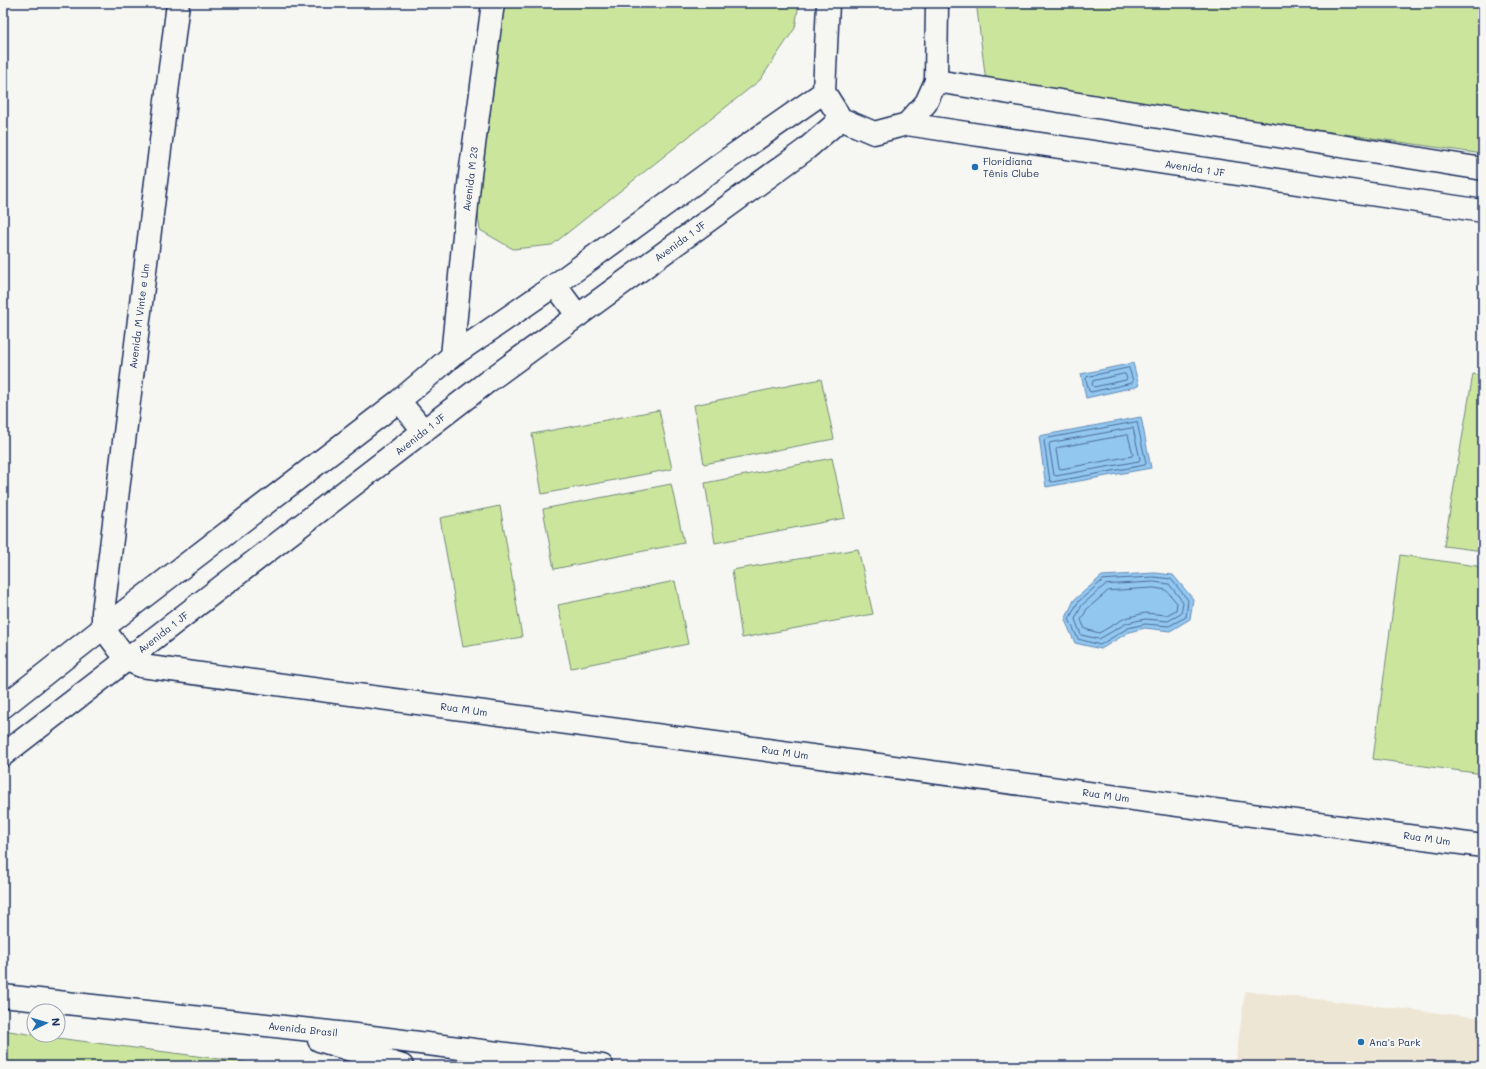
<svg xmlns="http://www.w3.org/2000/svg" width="1486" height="1069" viewBox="0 0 1486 1069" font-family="Mali,sans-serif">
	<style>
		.built { fill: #eee6d4 }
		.green { fill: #cbe69c; stroke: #738a7d }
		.water { fill: #92c7f0; stroke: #628ab6 }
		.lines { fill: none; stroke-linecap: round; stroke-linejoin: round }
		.shore { stroke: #4b6c98; stroke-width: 1 }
		.minor-casing { stroke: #1b2f5e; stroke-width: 25 }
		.primary-casing { stroke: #1b2f5e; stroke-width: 25 }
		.minor { stroke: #f6f6f2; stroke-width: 22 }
		.primary { stroke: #f6f6f2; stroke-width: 22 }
		.poi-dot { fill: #1f6fb2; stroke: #f6f6f2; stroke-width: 1.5 }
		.labels { text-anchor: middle; stroke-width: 4; stroke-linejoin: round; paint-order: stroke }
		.poi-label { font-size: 10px; fill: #1b2f5e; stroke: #f6f6f2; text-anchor: start }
		.street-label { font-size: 10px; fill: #1b2f5e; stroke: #f6f6f2 }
	</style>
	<rect width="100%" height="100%" fill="#f6f6f2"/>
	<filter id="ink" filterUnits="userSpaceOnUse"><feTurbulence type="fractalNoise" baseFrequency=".025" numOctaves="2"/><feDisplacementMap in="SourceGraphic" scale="8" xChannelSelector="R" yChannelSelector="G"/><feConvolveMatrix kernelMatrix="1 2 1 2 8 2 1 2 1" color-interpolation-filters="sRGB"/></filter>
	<g filter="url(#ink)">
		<path class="built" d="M1245,991L1483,1018V1066H1235Z"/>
		<path class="green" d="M500,3H799L795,28L760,80L552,245L513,249L480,230L475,193Z
			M978,3H1483V154L986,82L977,9Z
			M1473,374L1483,376V551L1444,546Z
			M821,379L834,439L704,464L694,405Z
			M659,410L672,469L542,494L532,434Z
			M832,458L845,518L715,543L705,483Z
			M671,484L684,543L554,569L543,509Z
			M500,506L522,637L463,647L440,518Z
			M858,549L873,614L742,638L732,570Z
			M1400,555L1483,567V774L1373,759Z
			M675,581L688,644L571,668L558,605Z
			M3,1030L34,1035L274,1066H3Z"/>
		<path class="water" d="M1133,363L1139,386L1086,398L1081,374Z
			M1141,417L1151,468L1046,487L1039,436Z
			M1155,573L1173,575L1193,599L1190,619L1170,631L1145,628L1129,632L1101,649L1075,643L1065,620L1074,600L1102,576Z"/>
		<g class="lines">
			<path class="shore" d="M1129,368L1133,381L1132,383L1091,392L1089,391L1086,379L1087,377Z
				M1125,374L1127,378L1126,380L1094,387L1092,385L1093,381Z
				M1137,422L1146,463L1145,465L1052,482L1050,481L1044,441L1045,439Z
				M1133,428L1140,459L1139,461L1056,476L1054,475L1049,445L1050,443Z
				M1128,435L1133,454L1132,456L1061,469L1059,468L1056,450L1057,448Z
				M1154,577L1171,579L1188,600L1186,617L1169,626L1145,624L1128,628L1100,645L1078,639L1069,619L1078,602L1103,580Z
				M1154,582L1169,584L1183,602L1181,614L1168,621L1145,619L1127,623L1099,639L1081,635L1075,619L1082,605L1105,585Z
				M1154,588L1166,590L1177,603L1176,610L1167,615L1145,613L1125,618L1099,633L1085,629L1081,620L1087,609L1108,591Z"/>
			<g class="minor-casing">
				<path id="minor" d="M178,3L103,612V628L127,660L141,666L164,669L1483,846
					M828,3L824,92L841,119L874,133L907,124L926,103L936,81L937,3
					M936,81L1483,169
					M907,124L1483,211
					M555,285L578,316
					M452,356L470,175L493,3
					M399,401L424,431
					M3,707L103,628L399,401L452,356L555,285L725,161L824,92
					M3,755L487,382L805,150L841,119"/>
			</g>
			<g class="primary-casing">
				<path id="primary" d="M3,996L356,1035L602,1066
					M319,1040L402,1066"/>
			</g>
			<use href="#minor" class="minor"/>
			<use href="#primary" class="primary"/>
		</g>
	</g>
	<g class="poi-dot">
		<circle cx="975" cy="167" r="4"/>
		<circle cx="1361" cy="1042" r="4"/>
	</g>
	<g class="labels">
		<g class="poi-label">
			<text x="983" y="165">Floridiana<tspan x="983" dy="12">Tênis Clube</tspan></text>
			<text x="1369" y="1046">Ana's Park</text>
		</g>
		<g class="street-label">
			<text transform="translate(1195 168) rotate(9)" y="4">Avenida 1 JF</text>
			<text transform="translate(470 179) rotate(-83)" y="4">Avenida M 23</text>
			<text transform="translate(680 241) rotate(-36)" y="4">Avenida 1 JF</text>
			<text transform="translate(139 316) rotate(-83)" y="4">Avenida M Vinte e Um</text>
			<text transform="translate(420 434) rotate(-38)" y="4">Avenida 1 JF</text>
			<text transform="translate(163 632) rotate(-38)" y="4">Avenida 1 JF</text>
			<text transform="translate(464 709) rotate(8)" y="4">Rua M Um</text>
			<text transform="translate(785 752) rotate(8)" y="4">Rua M Um</text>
			<text transform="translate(1106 795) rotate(8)" y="4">Rua M Um</text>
			<text transform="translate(1427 838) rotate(8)" y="4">Rua M Um</text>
			<text transform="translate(303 1029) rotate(6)" y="4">Avenida Brasil</text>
		</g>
	</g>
	<rect width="1486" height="1069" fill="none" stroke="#f6f6f2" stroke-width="16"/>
	<rect x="8" y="8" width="1470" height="1053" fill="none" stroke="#1b2f5e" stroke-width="1.5" filter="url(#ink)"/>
	<g transform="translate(46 1023) rotate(85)"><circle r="19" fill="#f6f6f2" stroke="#9ea6b7"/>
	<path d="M0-3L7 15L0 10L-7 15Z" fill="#1f6fb2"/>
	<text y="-6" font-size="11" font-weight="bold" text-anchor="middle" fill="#1b2f5e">N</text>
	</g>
</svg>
